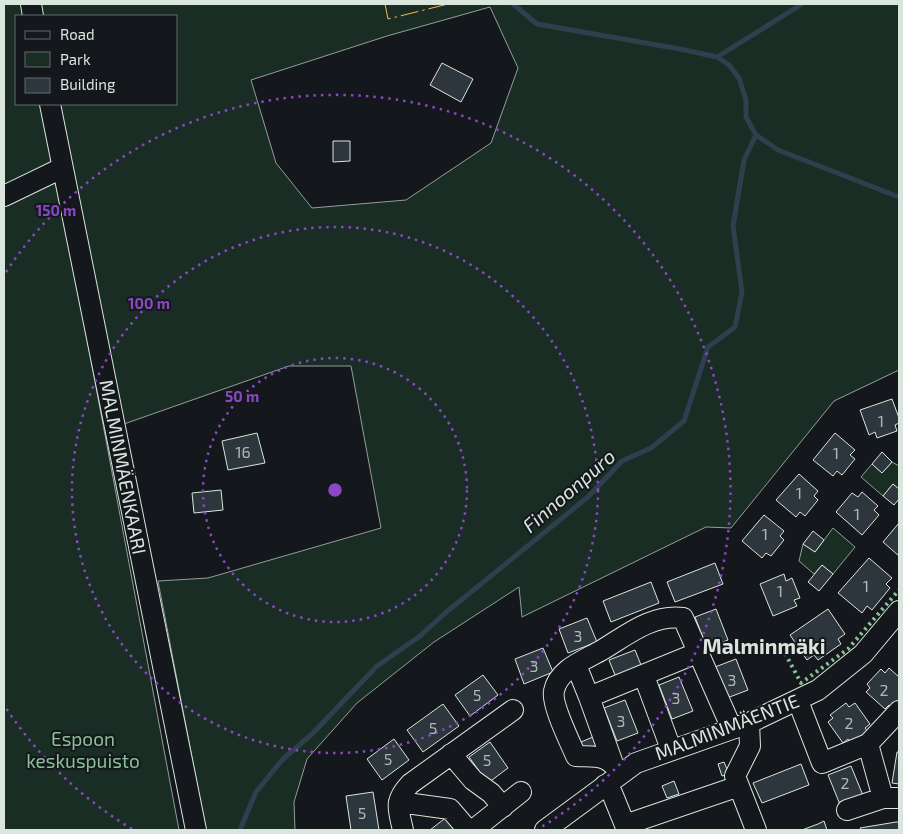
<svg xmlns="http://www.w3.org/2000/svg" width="903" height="834" viewBox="0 0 903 834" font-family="'Exo 2',sans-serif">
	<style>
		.green { fill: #1a2d24; stroke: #939e99; fill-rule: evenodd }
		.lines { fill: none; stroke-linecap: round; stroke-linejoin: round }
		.stream { stroke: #2f3f4d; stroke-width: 5 }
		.building { fill: #2c363c; stroke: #d8e6dc }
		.minor-casing { stroke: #d8e6dc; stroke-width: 22 }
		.minor { stroke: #14181c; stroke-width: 20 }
		.hedge { stroke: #8ac095; stroke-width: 4; stroke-dasharray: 2.5 4; stroke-linecap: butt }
		.power { stroke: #ffb74d; stroke-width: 1; stroke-dasharray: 18 4 2.5 4; stroke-linecap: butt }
		.ring { fill: none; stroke: #8948c3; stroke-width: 2.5; stroke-dasharray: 2.5 5 }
		.labels { text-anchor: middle; stroke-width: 4; stroke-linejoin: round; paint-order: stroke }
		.number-label { font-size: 16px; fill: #adbab4 }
		.street-label { font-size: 19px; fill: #d8e6dc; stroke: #14181c }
		.park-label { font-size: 19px; fill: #8ac095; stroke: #14181c }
		.water-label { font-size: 20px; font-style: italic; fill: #d8e6dc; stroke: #14181c }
		.quarter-label { font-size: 21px; font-weight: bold; fill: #d8e6dc; stroke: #14181c }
		.centre { fill: #8948c3; stroke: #14181c; stroke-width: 2.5 }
		.ring-label { font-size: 15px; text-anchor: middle; font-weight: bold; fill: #8948c3; stroke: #14181c; stroke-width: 4; stroke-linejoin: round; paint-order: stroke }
	</style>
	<rect width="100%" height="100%" fill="#14181c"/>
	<path class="green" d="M4,4H24L26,16H16V104H43L179,830H4Z
		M39,4H899V370L834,401L731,528L706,527L522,617L519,587L434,642L357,703L307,759L294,802L295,830H206L158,581L208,578L381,528L351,366H289L124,424L57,104H176V16H41ZM490,7L518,68L491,143L406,200L312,208L276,163L251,80L387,36Z
		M892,462L899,466V489L893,484L883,496L861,477L872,464L882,473Z
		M833,528L855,547L833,574L822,565L814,574L799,561L803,544L815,552Z"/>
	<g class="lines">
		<path class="stream" d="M513,4L537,24L680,49L717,57L729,65L739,78L746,100V117L756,135L778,150L899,197
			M717,57L802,4
			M240,830L256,792L282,760L312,734L377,666L420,636L444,614L588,497L622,461L651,448L684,421L708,347L735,327L742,292L733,226L744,160L756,135"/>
	</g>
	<path class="building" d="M442,63L473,79L461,102L430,85Z
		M333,141H350V161L333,162Z
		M892,399L899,418V423L895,425L897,431L877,438L875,432L869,435L860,410Z
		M257,433L265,463L228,470L222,441Z
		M835,433L855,450L850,455L855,459L842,475L837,471L833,476L813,460Z
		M882,452L892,462L882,473L872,464Z
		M799,474L818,491L814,496L818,500L805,516L800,512L796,517L776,500Z
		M893,484L899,489V499L894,505L883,496Z
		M221,490L223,510L194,513L192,493Z
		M862,492L878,506L874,510L879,515L862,535L836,512L852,493L858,497Z
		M764,515L784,531L780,536L784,540L771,556L766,553L762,558L742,541Z
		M899,523V556L883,542Z
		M813,531L824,540L815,552L803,544Z
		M869,558L892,578L886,584L890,588L872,610L867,606L862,613L838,593Z
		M715,563L723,584L675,602L667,582Z
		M822,565L833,574L819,591L808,582Z
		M784,574L786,581L792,578L800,598L794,600L797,606L773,616L760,584Z
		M651,582L659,603L611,622L603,601Z
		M716,609L728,640L707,648L695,617Z
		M828,609L845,634L838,639L841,644L818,660L814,655L807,660L790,635Z
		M587,618L597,642L568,653L559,629Z
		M543,648L553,672L524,684L515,659Z
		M635,650L643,670L617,680L609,660Z
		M736,659L748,690L727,698L715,667Z
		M889,668L899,677V703L893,709L889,705L885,709L866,692L870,688L867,684L881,669L885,673Z
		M483,675L498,695L470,716L455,695Z
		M679,677L693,711L672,719L659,685Z
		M625,700L638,733L617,741L604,708Z
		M846,703L849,707L855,703L870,724L865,728L868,732L851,744L848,739L843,743L828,722L833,718L830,715Z
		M443,704L459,726L423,752L407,730Z
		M593,737L597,746L584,751L581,742Z
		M394,739L409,760L382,780L367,759Z
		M490,742L508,768L488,783L469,757Z
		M897,752H899V784L892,783Z
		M724,762L729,774L722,776L718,764Z
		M801,764L809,785L762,803L753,783Z
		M851,766L864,798L841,807L828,775Z
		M674,781L679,794L667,798L662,786Z
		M373,792L379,830H351L346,796Z
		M448,816L456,830H430Z
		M824,821L827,830H802L818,824Z
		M896,822H899V830H861L860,828Z"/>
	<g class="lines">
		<g class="minor-casing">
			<path id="minor" d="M31,4L33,16
				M50,104L196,830
				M4,196L62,168
				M576,665L589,697
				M644,676L671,749
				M798,701L822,763L868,744L899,711
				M749,723L750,746L735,776L756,830
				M868,744L883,798H899
				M451,754L473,780L491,793L503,807
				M612,761L589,697L697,653
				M620,773C607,754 598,757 576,756C570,742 551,704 554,691C558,669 585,660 602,650C627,635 652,614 683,618L732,729
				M605,785L612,793L627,830
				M399,802L450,809L468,830
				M847,810L883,798
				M625,825L739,786
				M403,830C398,808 394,801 410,784L513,710
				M473,830L521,792
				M545,830L636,763L749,723L818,690L863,654L899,611"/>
		</g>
		<use href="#minor" class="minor"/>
		<path class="hedge" d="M779,642L801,683L848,649L899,590"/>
		<path class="power" d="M385,4L388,19L448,4"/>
	</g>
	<g class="ring">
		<circle cx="335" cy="490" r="132"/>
		<circle cx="335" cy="490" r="263"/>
		<path d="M132 829A395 395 0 0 1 6 708M6 272A395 395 0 1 1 538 829"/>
	</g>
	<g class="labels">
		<g class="number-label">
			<text x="881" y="427">1</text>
			<text x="243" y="458">16</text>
			<text x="836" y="459">1</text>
			<text x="799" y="499">1</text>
			<text x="857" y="520">1</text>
			<text x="765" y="540">1</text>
			<text x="866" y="592">1</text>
			<text x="780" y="597">1</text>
			<text x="578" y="642">3</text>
			<text x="534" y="672">3</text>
			<text x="732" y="686">3</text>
			<text x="884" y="696">2</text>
			<text x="477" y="701">5</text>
			<text x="676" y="704">3</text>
			<text x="621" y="727">3</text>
			<text x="849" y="729">2</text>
			<text x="433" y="734">5</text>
			<text x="388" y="765">5</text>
			<text x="487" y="766">5</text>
			<text x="845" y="789">2</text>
			<text x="362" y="819">5</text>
		</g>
		<g class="street-label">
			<text transform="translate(123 467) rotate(79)" y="7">MALMINMÄENKAARI</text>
			<text transform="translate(727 727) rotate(-21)" y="7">MALMINMÄENTIE</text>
		</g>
		<g class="park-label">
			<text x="83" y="746">Espoon<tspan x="83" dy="22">keskuspuisto</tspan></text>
		</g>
		<g class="water-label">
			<text transform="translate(569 491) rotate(-41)" y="7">Finnoonpuro</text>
		</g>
		<g class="quarter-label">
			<text x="764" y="654">Malminmäki</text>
		</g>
	</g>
	<circle cx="335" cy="490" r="8" class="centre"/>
	<g class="ring-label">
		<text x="56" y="216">150 m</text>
		<text x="149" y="309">100 m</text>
		<text x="242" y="402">50 m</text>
	</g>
	<rect width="903" height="834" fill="none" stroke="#d8e6dc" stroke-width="10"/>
	<rect x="15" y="15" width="162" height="90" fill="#14181c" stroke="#626a69"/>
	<rect x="25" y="31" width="25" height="8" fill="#14181c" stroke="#626a69"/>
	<text x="60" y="40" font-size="15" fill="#d8e6dc">Road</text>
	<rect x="25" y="52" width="25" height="15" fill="#1a2d24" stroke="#626a69"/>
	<text x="60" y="65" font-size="15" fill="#d8e6dc">Park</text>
	<rect x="25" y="78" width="25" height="15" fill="#2c363c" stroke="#626a69"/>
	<text x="60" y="90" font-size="15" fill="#d8e6dc">Building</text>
</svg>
